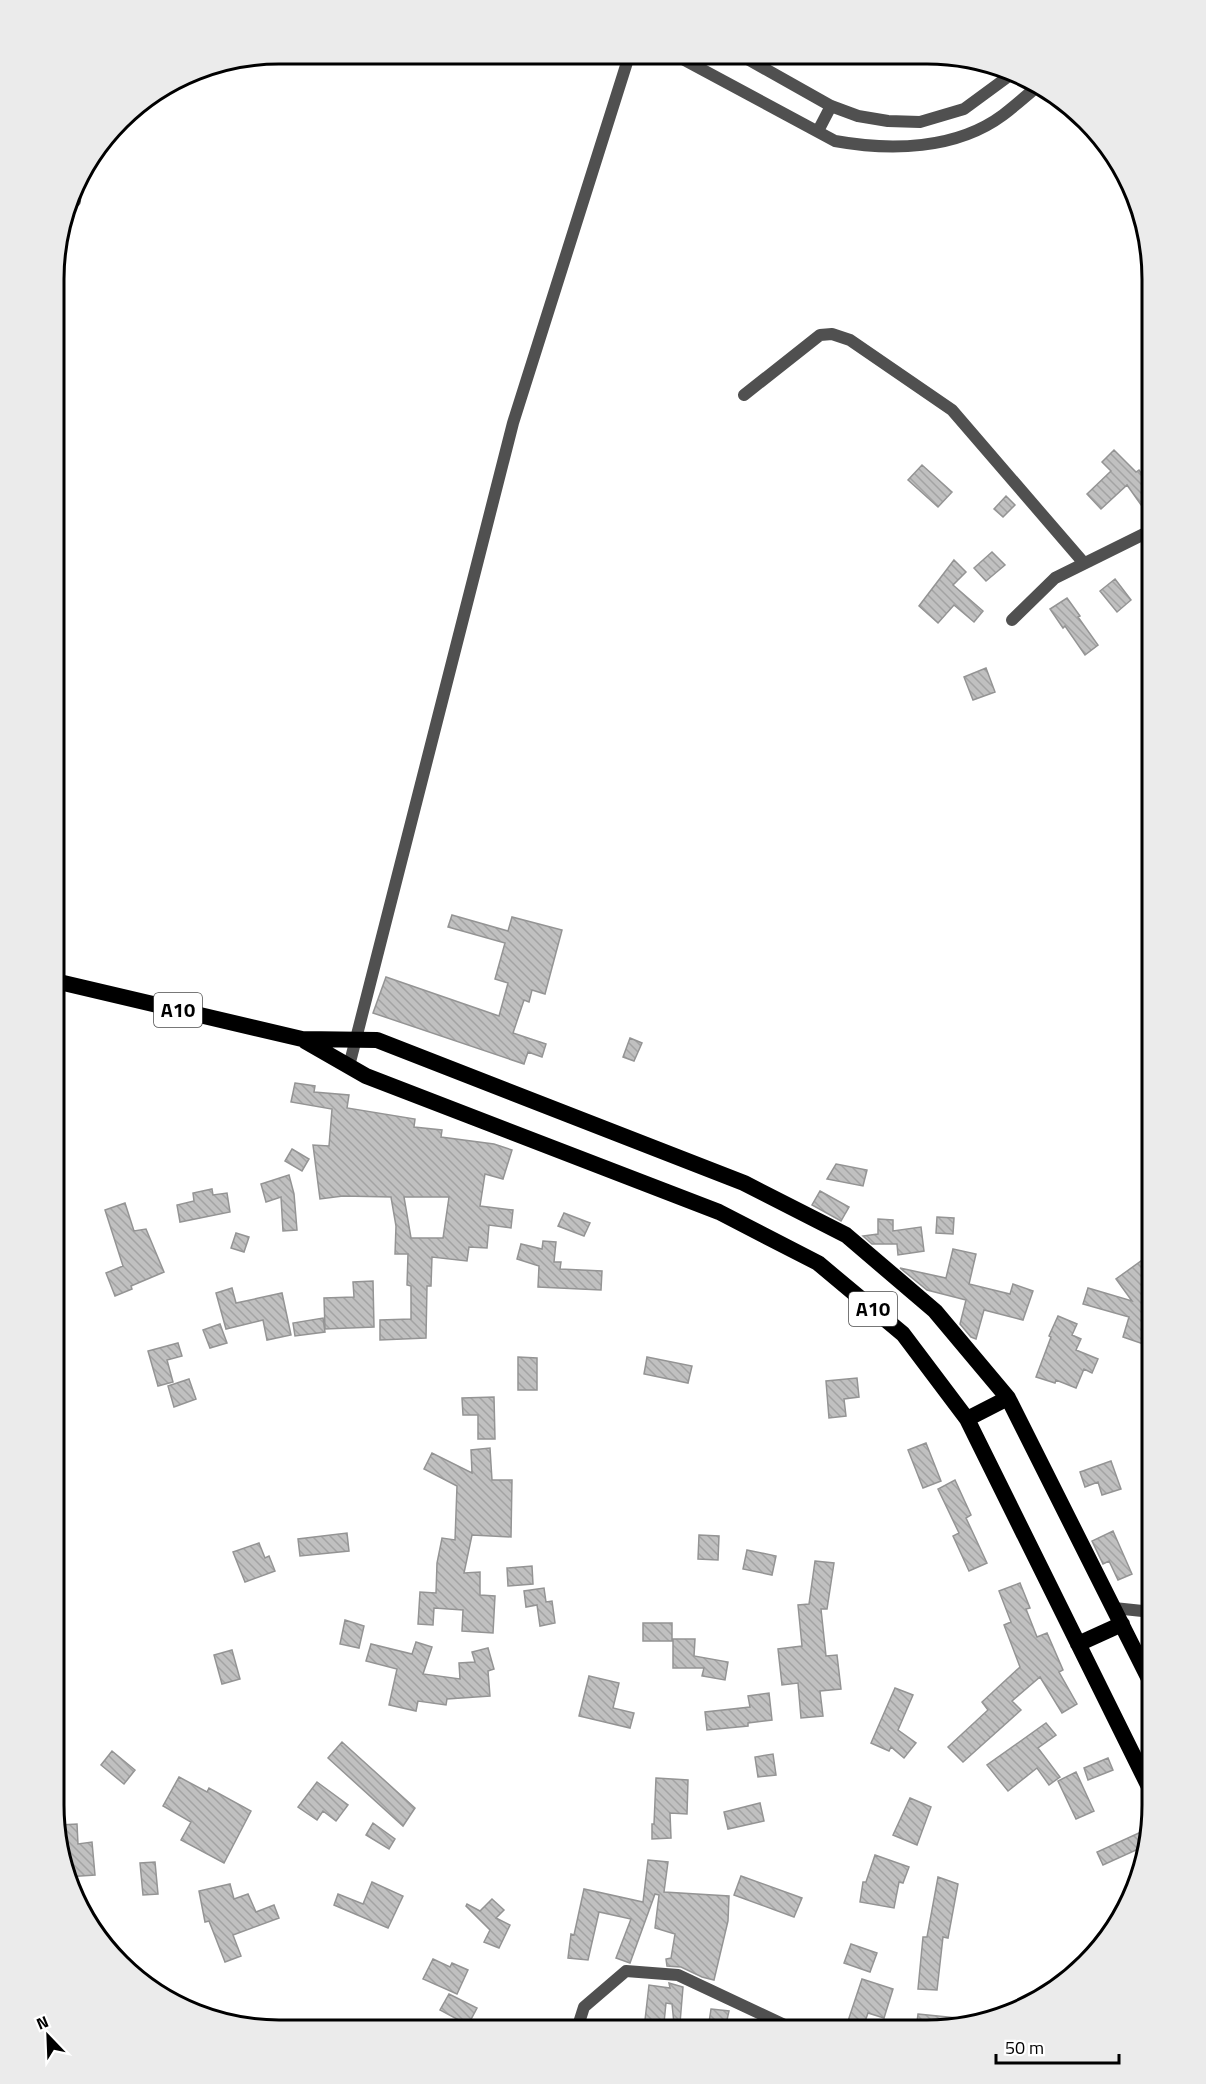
<svg xmlns="http://www.w3.org/2000/svg" width="1206" height="2084" viewBox="0 0 1206 2084" font-family="'Titillium Web',sans-serif">
	<style>
		.building { fill: url(#building-back-hatch); stroke: #949494; stroke-width: 1.5; fill-rule: evenodd }
		.lines { fill: none; stroke-linecap: round; stroke-linejoin: round }
		.minor { stroke: #505050; stroke-width: 12 }
		.trunk { stroke: #000; stroke-width: 16 }
		.labels { text-anchor: middle; stroke-width: 4.5; stroke-linejoin: round; paint-order: stroke }
		.shield { fill: #fff; stroke: #4c4c4c; stroke-width: 1.5 }
		.shield-label { font-size: 20px; font-weight: bold; fill: #000 }
		.rim { fill: none; stroke: #000; stroke-width: 3 }
	</style>
	<defs>
		<pattern id="building-back-hatch" width="6" height="6" patternUnits="userSpaceOnUse" patternTransform="scale(1.5)"><rect width="6" height="6" fill="#c0c0c0"/><path d="M-1 5l2 2M0 0l6 6M5-1l2 2" fill="none" stroke="#a3a3a3"/></pattern>
	</defs>
	<rect width="100%" height="100%" fill="#fff"/>
	<path class="building" d="M1114,450L1136,472L1139,470L1152,488V503L1144,509L1127,485L1101,509L1087,494L1111,471L1102,462Z
		M922,465L952,492L938,507L908,480Z
		M1006,496L1015,505L1003,517L994,509Z
		M992,552L1005,565L986,581L974,568Z
		M954,560L966,572L953,585L983,611L974,622L954,605L938,623L919,606Z
		M1115,579L1131,600L1117,612L1100,591Z
		M1067,598L1080,616L1078,617L1098,645L1085,655L1065,626L1063,628L1050,609Z
		M986,668L995,692L973,700L964,677Z
		M452,915L508,931L512,917L562,930L545,994L532,990L529,1002L524,1000L513,1033L546,1044L542,1057L528,1052L524,1064L373,1013L386,977L499,1016L508,983L495,979L505,943L448,927Z
		M630,1038L642,1043L634,1061L623,1057Z
		M295,1083L315,1086L314,1092L349,1095L347,1108L415,1119L414,1127L442,1130L441,1137L494,1144L512,1150L503,1179L485,1174L480,1206L513,1210L511,1228L489,1225L487,1248L469,1247L467,1261L432,1257L431,1286H427L426,1338L380,1340V1320L411,1319V1286L407,1285L408,1254H395L396,1226L391,1197L343,1196L320,1199L313,1145L329,1146L332,1109L291,1102ZM404,1197H449L443,1238H411Z
		M292,1149L309,1159L302,1171L285,1161Z
		M836,1164L867,1170L863,1186L827,1179Z
		M289,1175L294,1194L297,1230L283,1231L281,1197L266,1202L261,1184Z
		M212,1189L213,1195L227,1193L230,1212L180,1222L177,1205L194,1201L193,1193Z
		M820,1191L849,1207L841,1221L812,1205Z
		M125,1203L134,1231L146,1229L164,1272L131,1286L132,1289L115,1296L106,1273L123,1266L105,1210Z
		M564,1213L590,1223L584,1236L558,1226Z
		M937,1217L954,1218L953,1234L936,1233Z
		M878,1219L893,1220V1231L921,1227L924,1251L898,1255L897,1244H872L863,1236L878,1234Z
		M236,1233L249,1237L244,1252L231,1248Z
		M543,1241L556,1242L554,1262H561L560,1269L602,1271L601,1290L538,1287L539,1266L517,1259L521,1244L542,1249Z
		M953,1249L976,1254L969,1284L1010,1294L1013,1284L1033,1291L1023,1320L984,1310L976,1339L971,1337L960,1324L966,1300L927,1290L900,1268L946,1278Z
		M1152,1253V1347L1123,1337L1129,1317L1083,1304L1088,1288L1132,1301L1116,1279Z
		M373,1281L374,1327L325,1329L324,1298L354,1297L353,1282Z
		M232,1288L236,1303L282,1293L291,1335L267,1340L263,1320L226,1329L216,1293Z
		M1058,1316L1077,1324L1072,1335L1081,1339L1076,1350L1098,1359L1092,1373L1084,1369L1076,1388L1056,1380L1055,1383L1036,1377L1051,1337L1049,1336Z
		M323,1318L325,1332L295,1336L293,1323Z
		M220,1324L227,1343L210,1348L203,1330Z
		M178,1343L182,1356L167,1360L173,1382L158,1386L148,1351Z
		M518,1357L537,1358V1390H518Z
		M647,1357L692,1366L688,1383L644,1374Z
		M857,1378L859,1397L844,1399L846,1416L829,1418L826,1381Z
		M189,1379L196,1399L174,1407L168,1386Z
		M494,1397L495,1439H478V1415H463L462,1398Z
		M926,1443L941,1481L923,1488L908,1450Z
		M490,1448L492,1480H512L511,1537L472,1535L464,1573L480,1572V1595L495,1596L493,1633L462,1631L463,1610L434,1608L433,1625L418,1624L420,1592L436,1593L437,1563L442,1538L455,1540L457,1486L424,1469L432,1453L472,1473L471,1450Z
		M1111,1461L1121,1489L1102,1495L1098,1482L1085,1487L1080,1472Z
		M955,1480L971,1515L966,1518L987,1563L969,1571L953,1536L959,1533L938,1489Z
		M1113,1531L1132,1574L1118,1580L1109,1561L1103,1564L1092,1541Z
		M347,1533L349,1551L300,1556L298,1539Z
		M699,1535L719,1536L718,1560L698,1559Z
		M259,1543L265,1558L269,1556L275,1571L245,1582L233,1552Z
		M747,1550L776,1556L772,1575L743,1569Z
		M815,1561L834,1563L827,1609H821L826,1656L837,1655L841,1689L820,1691L823,1716L801,1718L798,1683L782,1685L778,1649L802,1646L798,1605L809,1604Z
		M532,1566L533,1584L508,1586L507,1568Z
		M1020,1583L1030,1608L1026,1609L1037,1637L1047,1633L1063,1670L1059,1672L1077,1704L1062,1713L1040,1677L1012,1701L1021,1710L963,1762L948,1747L988,1710L982,1702L1020,1667L1004,1625L1011,1622L999,1591Z
		M544,1588L546,1602L552,1601L555,1623L540,1626L537,1605L526,1607L524,1591Z
		M345,1620L364,1626L359,1648L340,1644Z
		M643,1623H672V1641H643Z
		M673,1639H695L694,1656L728,1662L725,1680L702,1676L704,1668H673Z
		M416,1642L432,1647L423,1674L460,1679L459,1663L475,1662L472,1652L488,1648L494,1669L488,1671L490,1696L447,1699L446,1705L418,1701L416,1711L389,1705L397,1669L366,1661L371,1644L412,1654Z
		M232,1650L240,1679L222,1684L214,1655Z
		M589,1676L619,1683L613,1708L634,1713L630,1728L579,1716Z
		M895,1688L913,1695L898,1730L916,1743L904,1758L891,1747L889,1751L871,1743Z
		M769,1693L772,1720L748,1723V1726L707,1730L705,1712L750,1707L748,1696Z
		M1046,1723L1056,1735L1038,1748L1060,1777L1049,1785L1037,1768L1008,1791L987,1765Z
		M342,1742L415,1808L403,1826L328,1758Z
		M112,1751L135,1770L124,1784L101,1765Z
		M773,1754L776,1775L758,1777L755,1757Z
		M1108,1758L1113,1770L1088,1780L1084,1768Z
		M1076,1772L1094,1811L1076,1819L1058,1781Z
		M179,1777L207,1792L209,1788L251,1811L224,1863L181,1840L191,1822L163,1806Z
		M656,1778L688,1780L687,1814L670,1813L671,1838L652,1839V1824H654Z
		M317,1782L348,1805L336,1821L323,1811L317,1820L298,1807Z
		M910,1798L931,1807L917,1845L893,1835Z
		M760,1803L764,1821L728,1829L724,1812Z
		M373,1823L395,1839L389,1849L366,1835Z
		M77,1824L78,1844L92,1842L95,1875L66,1877L60,1825Z
		M1141,1832L1146,1843L1145,1846L1103,1865L1097,1852Z
		M875,1855L909,1867L903,1883L899,1882L894,1908L860,1902L863,1882H866Z
		M648,1860L668,1862L664,1892L729,1896L728,1921L714,1980L702,1977L681,1967L667,1966L666,1959L671,1958L675,1934L655,1928L659,1895L655,1894L630,1963L616,1958L631,1919L599,1912L588,1960L568,1958L571,1934L574,1935L584,1889L643,1902Z
		M155,1862L158,1894L143,1895L140,1863Z
		M741,1876L802,1898L794,1917L734,1895Z
		M938,1877L958,1884L948,1938L943,1937L937,1990L918,1989L923,1937H927Z
		M372,1882L403,1896L388,1928L334,1905L338,1894L363,1904Z
		M230,1884L234,1899L248,1894L256,1912L274,1905L279,1918L233,1935L241,1956L225,1962L209,1921L205,1922L199,1891Z
		M492,1899L504,1910L496,1918L510,1925L499,1948L484,1942L490,1930L466,1906L467,1904L480,1911Z
		M851,1944L877,1953L870,1972L844,1963Z
		M433,1959L450,1967L452,1963L468,1970L457,1994L423,1979Z
		M862,1979L893,1989L884,2018L868,2013L862,2030H845Z
		M669,1983L683,1987L680,2023L674,2024L672,2004L666,2003L664,2023L645,2020L649,1985L670,1988Z
		M449,1994L477,2008L468,2025L440,2010Z
		M711,2009L729,2011L725,2029H708Z
		M918,2014L967,2019V2023L916,2030Z"/>
	<g class="lines">
		<path class="minor" d="M677,56L835,141C890,151 956,150 1003,115C1015,106 1027,95 1038,86
			M744,57L831,106L858,116L888,121L920,122L964,109L1013,73
			M818,131L831,106
			M75,201L77,180
			M744,395L820,335L832,334L850,340L952,410L1083,562
			M1012,620L1055,578L1152,530
			M349,1066L513,423L629,56
			M1114,1608L1152,1612
			M577,2029L584,2007L626,1971L678,1975L795,2030"/>
		<path class="trunk" d="M55,981L302,1039L377,1040L744,1183L846,1235L935,1311L1008,1398L1152,1685
			M305,1041L366,1076L719,1212L818,1263L903,1334L967,1419L1151,1791
			M967,1419L1008,1398
			M1078,1644L1122,1624"/>
	</g>
	<g class="labels">
		<g class="shield">
			<rect x="154" y="993" width="48" height="34" rx="4.5"/>
			<rect x="849" y="1292" width="48" height="34" rx="4.5"/>
		</g>
		<g class="shield-label">
			<text x="178" y="1017">A10</text>
			<text x="873" y="1316">A10</text>
		</g>
	</g>
	<path d="M0 0H1206V2084H0ZM279 64H927A215 215 0 0 1 1142 279V1805A215 215 0 0 1 927 2020H279A215 215 0 0 1 64 1805V279A215 215 0 0 1 279 64Z" fill="#ebebeb" fill-rule="evenodd"/>
	<path class="rim" d="M279 64H927A215 215 0 0 1 1142 279V1805A215 215 0 0 1 927 2020H279A215 215 0 0 1 64 1805V279A215 215 0 0 1 279 64Z"/>
	<g transform="translate(48 2036) rotate(337)" stroke="#ffffff" stroke-width="4.5" paint-order="stroke">
	<path d="M0-4.5L10 22L0 15L-10 22Z" fill="#000000"/>
	<text y="-9" font-size="16" font-weight="bold" text-anchor="middle" fill="#000000">N</text>
	</g>
	<path d="M996 2054v9h123v-9" fill="none" stroke="#000000" stroke-width="3"/>
	<text x="1005" y="2054" font-size="18" fill="#000000" stroke="#ffffff" stroke-width="4.5" paint-order="stroke">50 m</text>
</svg>
